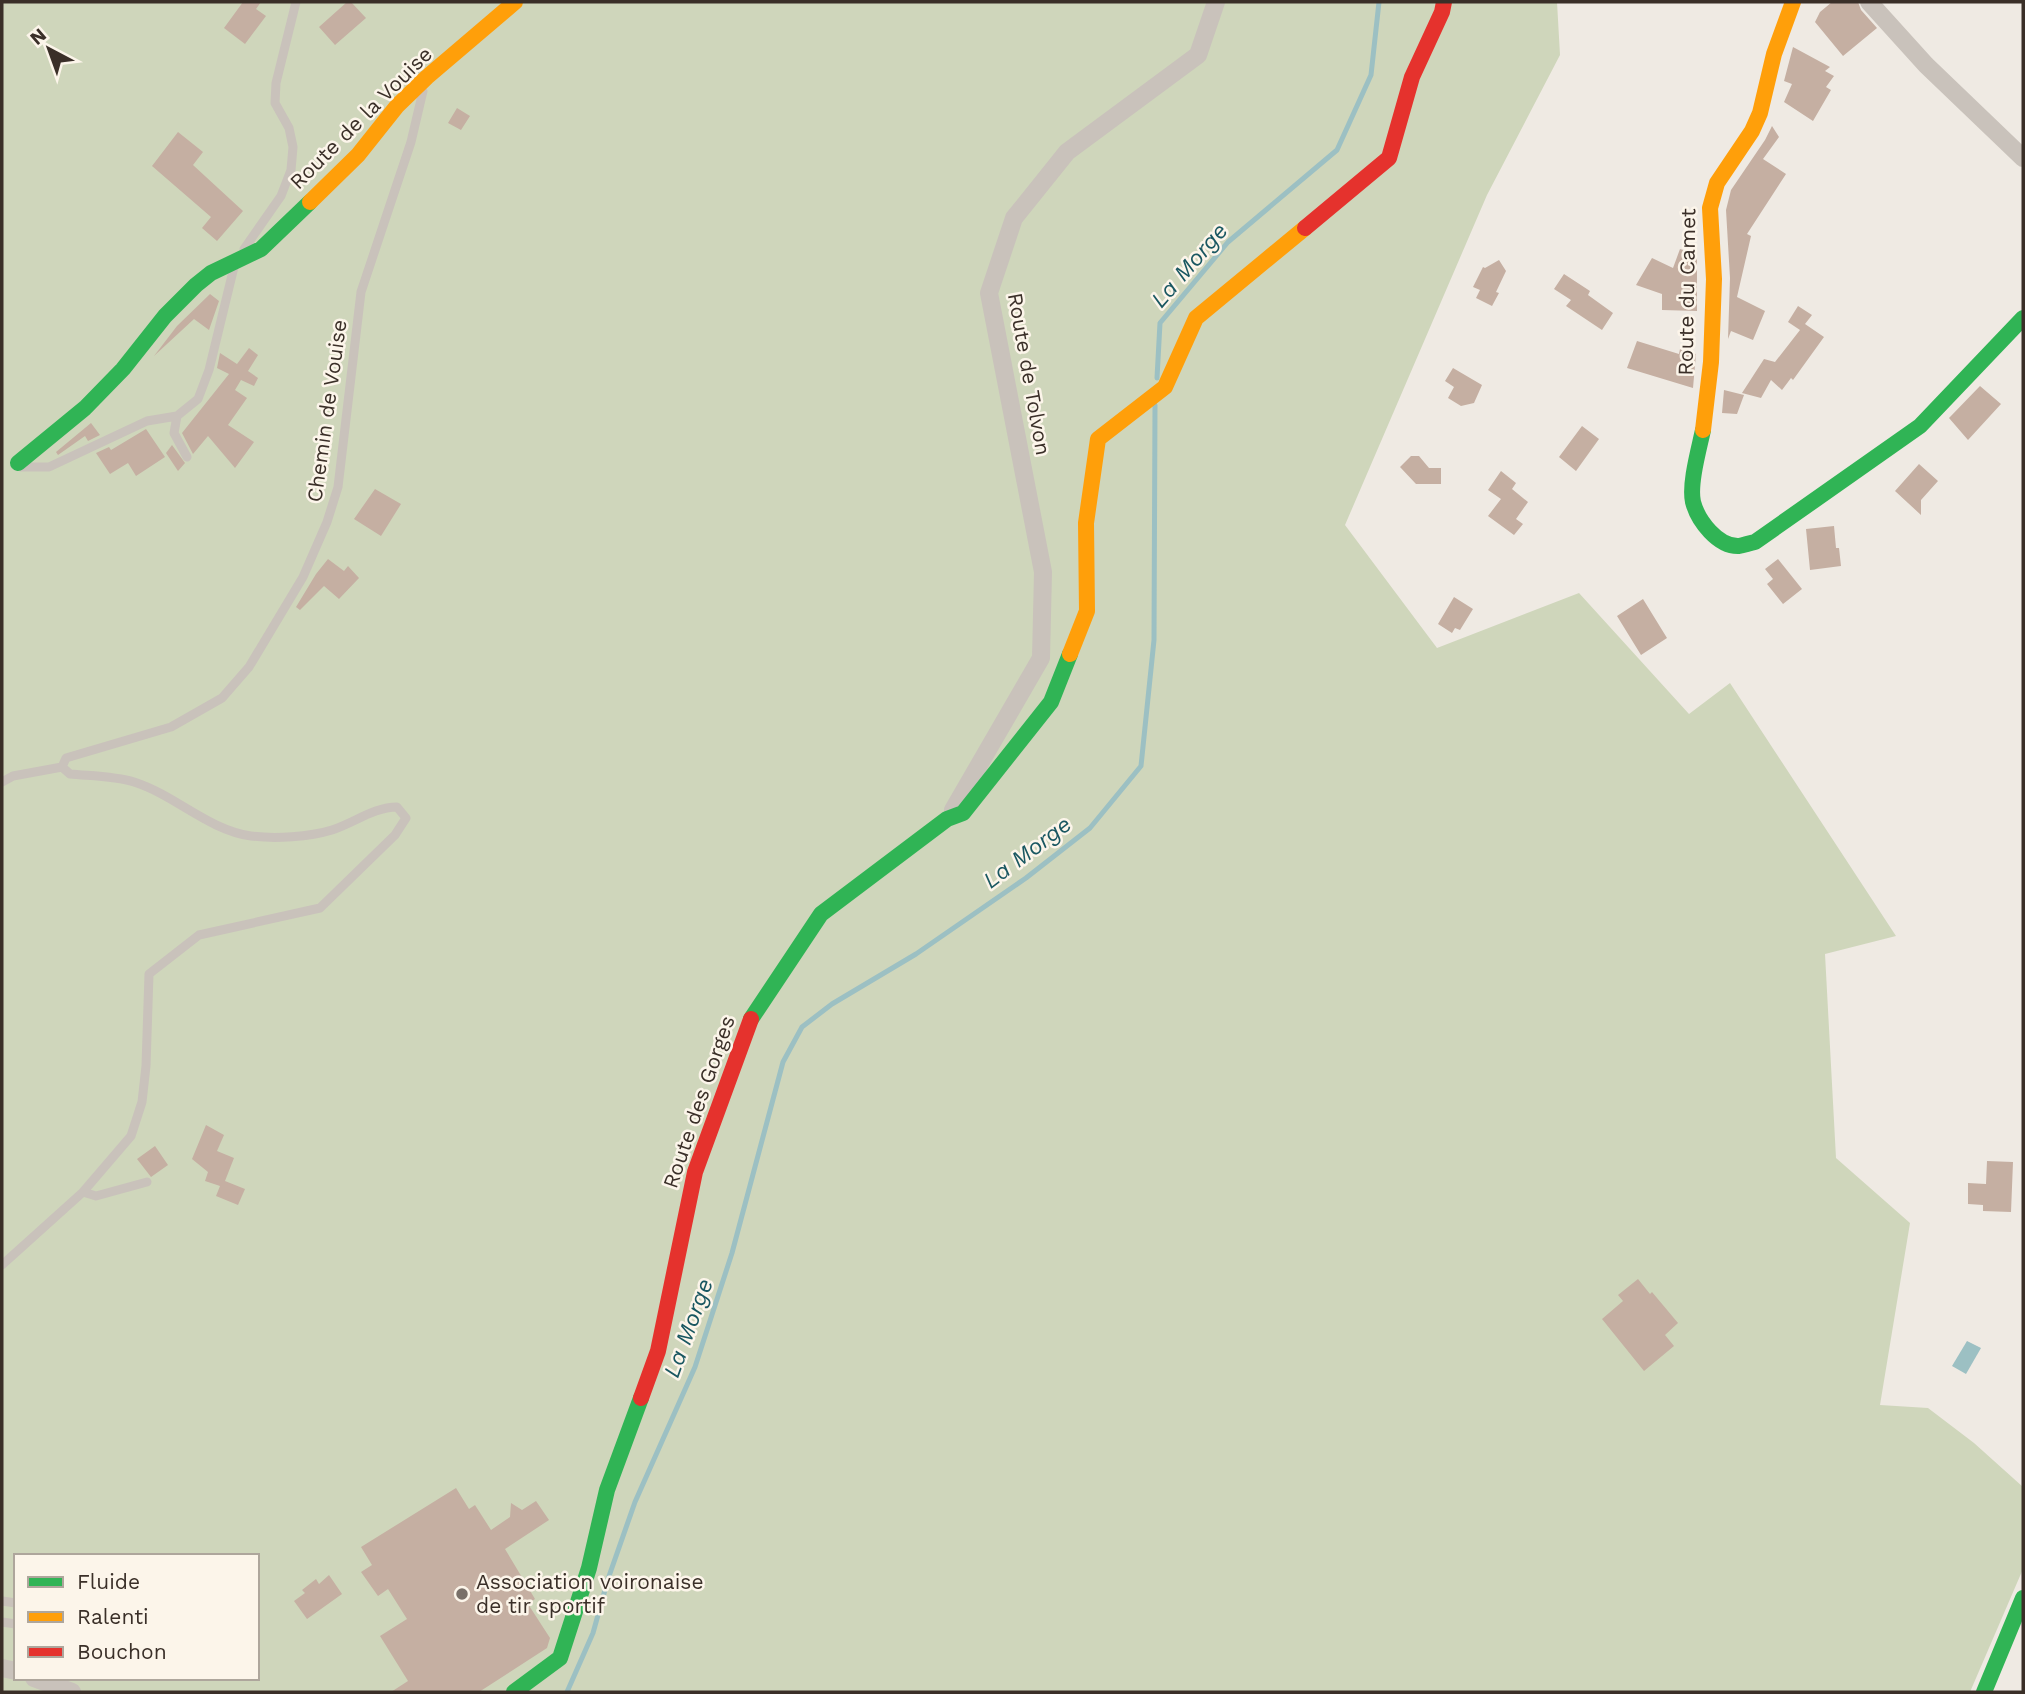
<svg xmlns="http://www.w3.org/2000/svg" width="2025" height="1694" viewBox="0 0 2025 1694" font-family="'Work Sans',sans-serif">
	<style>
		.green { fill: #cfd6bb; fill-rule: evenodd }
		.water { fill: #9cc0c3 }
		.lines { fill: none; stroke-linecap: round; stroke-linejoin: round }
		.stream { stroke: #9cc0c3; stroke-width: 5 }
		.building { fill: #c5afa2 }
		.lane { stroke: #c9c2bb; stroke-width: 9 }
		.street { stroke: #c9c2bb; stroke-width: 18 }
		.fast { stroke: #30b455; stroke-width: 16 }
		.slow { stroke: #ff9f0a; stroke-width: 16 }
		.jam { stroke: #e5322d; stroke-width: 16 }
		.poi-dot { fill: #797069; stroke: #fcf5ea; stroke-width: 2.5 }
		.labels { text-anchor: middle; stroke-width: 5; stroke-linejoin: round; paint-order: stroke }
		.street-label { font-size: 21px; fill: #3a2f28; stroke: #fcf5ea }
		.poi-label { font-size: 21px; fill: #3a2f28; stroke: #fcf5ea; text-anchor: start }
		.water-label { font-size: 23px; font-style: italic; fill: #195761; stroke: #fcf5ea }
	</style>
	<rect width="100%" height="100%" fill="#efeae3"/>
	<path class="green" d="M2,2H1557L1560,55L1487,195L1345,525L1437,648L1579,593L1689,714L1730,683L1896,936L1825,954L1836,1158L1910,1223L1880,1405L1928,1408L1974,1443L2023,1487V1569L1970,1692H2ZM16,1556H257V1678H16Z"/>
	<path class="water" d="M1967,1341L1981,1348L1966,1374L1952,1366Z"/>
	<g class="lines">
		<path class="stream" d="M1157,378L1160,323L1228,242L1337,150L1371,75L1379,2
			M567,1692L593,1633L608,1579L635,1502L695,1367L732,1253L783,1062L802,1027L832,1004L916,954L1026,878L1090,828L1141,766L1154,640L1155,405"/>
	</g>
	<path class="building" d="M243,2H261L256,9L266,16L245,44L224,28Z
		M347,2H351L366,18L335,45L319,27Z
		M1832,2H1858L1861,10L1877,28L1843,56L1815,22L1820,12Z
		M1793,47L1830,67L1825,71L1834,76L1826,87L1831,90L1813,121L1784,102L1792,84L1784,81Z
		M457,108L470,116L461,130L448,123Z
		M1772,126L1779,137L1763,159L1786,174L1747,234L1751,236L1737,297L1765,311L1753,340L1731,331L1728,339L1730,278L1726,210L1731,190L1765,140Z
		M178,132L203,152L193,165L243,211L217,241L202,228L211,217L152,166Z
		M1680,249L1697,254V311L1662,310V294L1636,285L1652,258L1673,268Z
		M1499,260L1506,271L1496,292L1499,293L1492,306L1476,298L1480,290L1473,287L1483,267L1485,268Z
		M1564,274L1590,291L1588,295L1613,313L1602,330L1566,306L1571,300L1554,289Z
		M210,294L219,301L209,330L194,319L154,356L177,326Z
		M1798,306L1812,315L1805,324L1824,337L1793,380L1791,378L1782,390L1771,380L1761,398L1742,393L1764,359L1775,362L1800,330L1788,322Z
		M1637,341L1679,354L1680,349L1696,354L1693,388L1627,368Z
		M249,348L258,355L248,371L258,378L254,386L241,380L235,390L247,398L228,425L254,442L235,468L208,436L193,454L182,433L229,374L217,368L220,353L237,364Z
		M1453,368L1482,385L1474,403L1461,406L1448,398L1454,387L1445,381Z
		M1980,386L2001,404L1968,440L1949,418Z
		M1724,390L1744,395L1737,414L1722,413Z
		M91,423L100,435L88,441L85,436L58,455L56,452Z
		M1582,426L1599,439L1576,471L1559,457Z
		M146,429L165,457L136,476L128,463L110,474L96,453L109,447L111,450Z
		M172,445L185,463L178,471L166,453Z
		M1411,456H1419L1429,468H1441V484H1416L1400,467Z
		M1919,464L1938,481L1921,500V515L1895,491Z
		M1501,471L1516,483L1512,489L1528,502L1516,519L1523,524L1514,535L1488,516L1501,499L1488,490Z
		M375,489L401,504L381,536L354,519Z
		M1834,526L1836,548H1839L1841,566L1810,570L1806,529Z
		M328,559L344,571L348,566L359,578L339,599L324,586L300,610L296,607L316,574Z
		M1778,559L1802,589L1783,604L1767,584L1773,579L1765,569Z
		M1454,597L1473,609L1460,630L1455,628L1452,633L1438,624Z
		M1643,599L1667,638L1641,655L1617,616Z
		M206,1125L224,1135L217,1151L234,1158L225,1181L245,1189L238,1205L216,1196L220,1186L205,1181L208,1172L192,1159Z
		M155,1146L168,1165L151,1177L137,1159Z
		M1987,1161L2013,1162L2011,1212L1983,1211V1205L1968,1204V1183L1986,1184Z
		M1638,1279L1650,1294L1652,1292L1678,1323L1665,1335L1674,1346L1644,1371L1602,1319L1623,1301L1618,1295Z
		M456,1488L469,1509L475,1505L491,1530L510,1517L511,1503L522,1510L536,1501L549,1520L505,1549L535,1599L528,1604L550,1638L547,1648L479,1692H391L408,1681L380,1636L407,1619L388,1589L378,1596L361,1572L372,1565L361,1547Z
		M329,1575L342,1594L307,1619L294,1601L305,1593L302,1590L316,1579L319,1584Z"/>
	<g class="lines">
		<path class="lane" d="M244,249L281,196L291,170L293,147L289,128L275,103L276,83L296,2
			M187,457L174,433L177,416L198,399L209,370L234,267
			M21,467H49L147,421L177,416
			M2,782L13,776L62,767
			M83,1192L96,1196L147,1182
			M2,1265L83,1192L131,1136L142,1102L146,1066L149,974L199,935L320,908L395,835L406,818L397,807C374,807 354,823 332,830C309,837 275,839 251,836C208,830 175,795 134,782C115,776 91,776 70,774L62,767L66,758L171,727L222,698L249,667L303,577L327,522L338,487L361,292L411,142L423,91
			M2,1601L16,1603
			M2,1622L16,1624"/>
		<path class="street" d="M1869,2L1926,65L2023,158
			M953,810L1041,658L1043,572L989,293L1014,218L1067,152L1198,55L1216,2
			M2,1668L16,1671
			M34,1678L72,1692"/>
		<path class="fast" d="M1703,430C1699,449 1689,484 1693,502C1698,521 1718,547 1739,546C1744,545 1750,543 1755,542L1920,426L2023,318
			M18,463L85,408L123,369L165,316L196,285L211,273L261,249L310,202
			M751,1019L821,914L947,819L963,813L1051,702L1070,654
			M514,1692L560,1658L589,1568L607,1490L641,1398
			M1984,1692L2023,1598"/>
		<path class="slow" d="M310,202L358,155L397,106L427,77L515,2
			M1703,430L1711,362L1714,279L1710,208L1717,183L1752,131L1760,113L1774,54L1793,2
			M1070,654L1087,611L1086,523L1098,439L1165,387L1196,318L1305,228"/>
		<path class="jam" d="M1305,228L1389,158L1412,77L1442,12L1444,2
			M641,1398L658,1351L695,1172L751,1019"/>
	</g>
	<circle class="poi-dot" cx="462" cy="1594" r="7"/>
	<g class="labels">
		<g class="street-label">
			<text transform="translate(361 118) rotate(-45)" y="7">Route de la Vouise</text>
			<text transform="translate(1687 292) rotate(-89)" y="7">Route du Camet</text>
			<text transform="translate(1029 374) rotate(80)" y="7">Route de Tolvon</text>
			<text transform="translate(327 411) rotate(-82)" y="7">Chemin de Vouise</text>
			<text transform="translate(699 1102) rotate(-71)" y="7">Route des Gorges</text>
		</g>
		<g class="poi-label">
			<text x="476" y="1589">Association voironaise<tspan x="476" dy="24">de tir sportif</tspan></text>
		</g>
		<g class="water-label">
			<text transform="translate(1189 265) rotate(-49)" y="8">La Morge</text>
			<text transform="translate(1027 852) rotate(-37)" y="8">La Morge</text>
			<text transform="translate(688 1328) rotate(-70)" y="8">La Morge</text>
		</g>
	</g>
	<rect width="2025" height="1694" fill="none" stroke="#3a2f28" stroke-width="7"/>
	<rect x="14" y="1554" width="245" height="126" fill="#fcf5ea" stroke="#aea69c" stroke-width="2"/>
	<rect x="28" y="1577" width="35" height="10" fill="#30b455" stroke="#aea69c" stroke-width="2"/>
	<text x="77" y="1589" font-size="21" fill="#3a2f28">Fluide</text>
	<rect x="28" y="1612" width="35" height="10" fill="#ff9f0a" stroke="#aea69c" stroke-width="2"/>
	<text x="77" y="1624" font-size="21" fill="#3a2f28">Ralenti</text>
	<rect x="28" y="1647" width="35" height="10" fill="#e5322d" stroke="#aea69c" stroke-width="2"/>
	<text x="77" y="1659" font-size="21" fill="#3a2f28">Bouchon</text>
	<g transform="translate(49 49) rotate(319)" stroke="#fcf5ea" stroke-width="5" paint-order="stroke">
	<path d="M0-5L12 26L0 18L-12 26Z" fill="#3a2f28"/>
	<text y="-10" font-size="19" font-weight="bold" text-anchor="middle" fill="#3a2f28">N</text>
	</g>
</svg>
